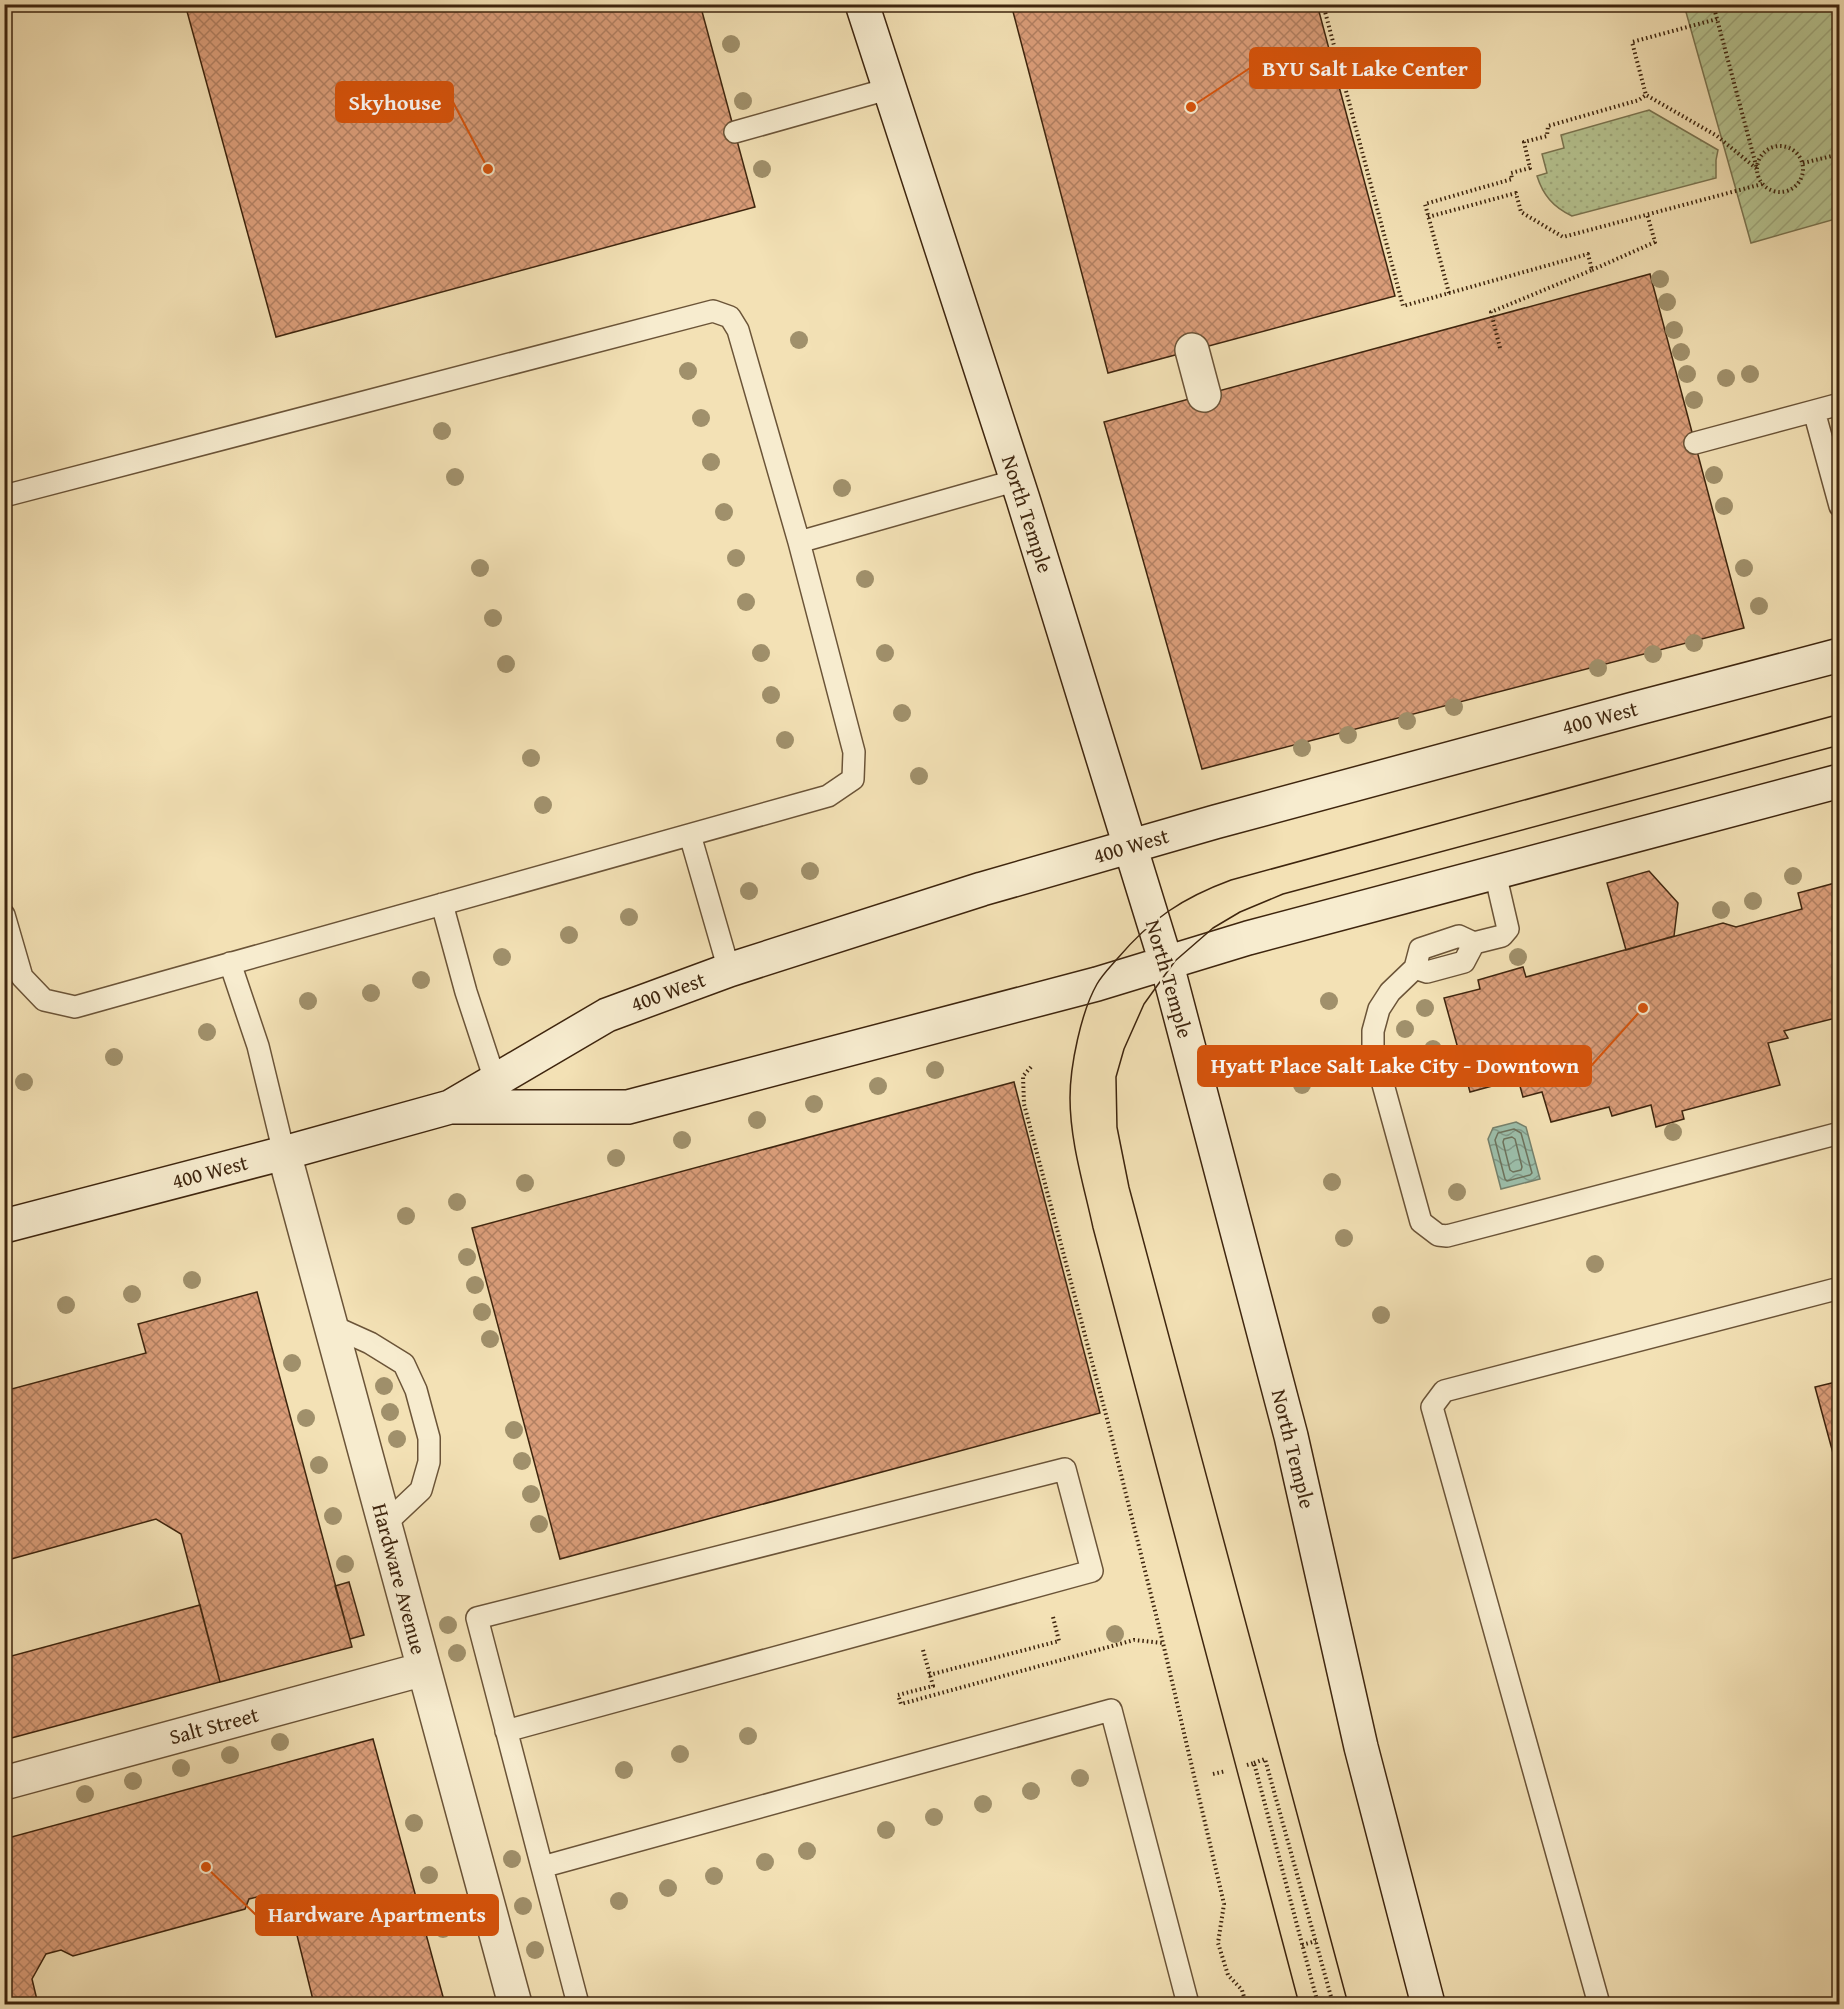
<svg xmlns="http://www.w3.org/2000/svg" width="1844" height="2009" viewBox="0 0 1844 2009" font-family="'Gentium Book Plus',serif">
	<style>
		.grass { fill: url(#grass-dots); stroke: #7a7450; stroke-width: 1.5 }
		.garden { fill: url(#garden-furrows); stroke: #7a7450; stroke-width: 1.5 }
		.water { fill: url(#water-waves); stroke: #76816c; stroke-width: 1.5 }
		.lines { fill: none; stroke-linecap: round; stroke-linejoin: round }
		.shore { stroke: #6d725c; stroke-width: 1.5 }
		.building { fill: url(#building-cross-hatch); stroke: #3e250e; stroke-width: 1.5 }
		.lane-casing { stroke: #6b5438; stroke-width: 24 }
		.street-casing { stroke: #6b5438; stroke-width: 36 }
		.secondary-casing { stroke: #3e250e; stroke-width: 36 }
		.path { stroke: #3e250e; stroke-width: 4; stroke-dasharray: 1.5 3; stroke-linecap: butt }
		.lane { stroke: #f7eccf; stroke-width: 21 }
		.street { stroke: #f7eccf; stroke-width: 33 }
		.secondary { stroke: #f7eccf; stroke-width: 33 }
		.tram { stroke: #3e250e; stroke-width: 1.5 }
		.tree { fill: #a0906b }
		.labels { text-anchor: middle; stroke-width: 5; stroke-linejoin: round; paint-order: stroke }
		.street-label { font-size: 21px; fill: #3e250e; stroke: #f7eccf }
		.leader { fill: none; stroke: #d7540c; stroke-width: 2 }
		.callout-dot { fill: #d7540c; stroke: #f7eccf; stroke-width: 2 }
		.callout { fill: #d7540c; stroke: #d7540c; stroke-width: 2 }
		.callout-label { font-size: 22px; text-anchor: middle; font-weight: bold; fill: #fff }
	</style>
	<defs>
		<pattern id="grass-dots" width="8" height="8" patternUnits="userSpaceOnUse" patternTransform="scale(1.5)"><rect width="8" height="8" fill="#b6c491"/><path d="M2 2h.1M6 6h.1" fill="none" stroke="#9ea87c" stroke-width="1.8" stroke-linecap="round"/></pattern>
		<pattern id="garden-furrows" width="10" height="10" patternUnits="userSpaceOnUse" patternTransform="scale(1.5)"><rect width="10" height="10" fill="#b6c491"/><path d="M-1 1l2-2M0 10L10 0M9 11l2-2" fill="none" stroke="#9ea87c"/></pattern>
		<pattern id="water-waves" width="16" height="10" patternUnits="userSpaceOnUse" patternTransform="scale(1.5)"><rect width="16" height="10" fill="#9cbeaa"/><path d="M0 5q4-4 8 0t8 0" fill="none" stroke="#819a89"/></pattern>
		<pattern id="building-cross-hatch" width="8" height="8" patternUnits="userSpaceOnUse" patternTransform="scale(1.5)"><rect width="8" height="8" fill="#da9d79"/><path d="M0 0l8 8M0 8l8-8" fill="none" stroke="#b28062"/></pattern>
	</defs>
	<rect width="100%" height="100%" fill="#f3e1b5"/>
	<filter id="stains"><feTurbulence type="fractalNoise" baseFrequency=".00333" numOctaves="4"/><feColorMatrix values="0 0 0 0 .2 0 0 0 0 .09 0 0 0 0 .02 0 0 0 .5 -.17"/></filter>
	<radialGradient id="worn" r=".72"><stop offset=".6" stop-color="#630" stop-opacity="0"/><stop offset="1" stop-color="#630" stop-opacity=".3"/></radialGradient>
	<path class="grass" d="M1649,110L1718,150L1716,160V178L1572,216C1553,207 1543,195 1537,176L1547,173L1542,154L1564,148L1561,135Z"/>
	<path class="garden" d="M1684,5H1839V218L1751,243Z"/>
	<path class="water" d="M1516,1122L1526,1127L1540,1179L1501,1189L1488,1139L1493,1128Z"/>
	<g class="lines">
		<path class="shore" d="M1514,1129L1521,1133L1532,1173L1530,1175L1507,1181L1505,1179L1495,1140L1498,1133Z
			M1512,1137L1515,1139L1522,1167L1521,1170L1513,1172L1510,1170L1503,1142L1504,1139Z"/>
	</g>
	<path class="building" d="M185,4H700L755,207L276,337Z
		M1011,4H1317L1395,296L1108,373Z
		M1650,274L1744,628L1202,769L1104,422Z
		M1649,871L1678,903L1674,936L1626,950L1607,883Z
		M1835,883L1840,900V1017L1784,1031L1788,1038L1768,1043L1780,1085L1682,1111L1684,1119L1656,1127L1651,1105L1612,1116L1609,1107L1551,1122L1542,1092L1523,1097L1518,1079L1470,1092L1444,998L1480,989L1478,980L1523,967L1526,977L1723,923L1736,927L1802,909L1798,893Z
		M1014,1082L1100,1413L560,1559L472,1228Z
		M257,1292L352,1647L220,1682L181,1534L156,1519L4,1561V1391L146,1353L138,1324Z
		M1840,1381V1479L1815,1387Z
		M349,1582L364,1635L350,1639L335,1586Z
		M200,1605L220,1682L4,1740V1658Z
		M373,1739L445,2004H314L291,1911L265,1895L249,1899L245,1909L73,1956L61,1950L46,1954L32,1979L38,2004H4V1839Z"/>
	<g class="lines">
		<g class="lane-casing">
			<path id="lane" d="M735,132L888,89
				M1840,404L1814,411L1840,506
				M1695,443L1814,411
				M4,496L713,311L730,317L738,330L799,542L854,752L853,779L828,796C577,865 326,935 75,1007L44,1000L22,977L4,915
				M799,542L1017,480
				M690,835L729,970
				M442,904L466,992L495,1080
				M1474,943L1502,936L1508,929L1495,873
				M230,963L258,1046L284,1153
				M1415,968L1427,972L1464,962L1474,943L1459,936L1420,949L1415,968L1390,992L1379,1009L1373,1031V1048L1421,1222L1438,1235L1447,1236L1840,1133
				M330,1325L370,1343L404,1364L416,1390L429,1438V1462L421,1490L385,1524
				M506,1731L1092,1571L1065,1469L477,1618L542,1867
				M578,2004L542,1867L1111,1710L1188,2004
				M1599,2004L1432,1407L1444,1391L1840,1288"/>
		</g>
		<g class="street-casing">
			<path id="street" d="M1192,350L1204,395
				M284,1153L515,2004
				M4,1783L424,1669"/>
		</g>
		<g class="secondary-casing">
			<path id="secondary" d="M862,4L1023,499L1168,969L1291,1436L1361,1747L1428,2004
				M450,1107H628L1097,984L1248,938L1840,781
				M4,1226L284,1153L450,1107L607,1015L729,970L982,889L1215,822L1634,709L1840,655"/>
		</g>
		<path class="path" d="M1323,4L1403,306L1588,254L1592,270L1491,312L1500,348
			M1713,4L1757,169
			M1717,19L1632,42L1646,95L1717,136L1757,169
			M1757 169a23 23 0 1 1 46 0a23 23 0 1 1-46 0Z
			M1803,163L1840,154
			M1428,217L1516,193L1521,212L1563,237L1762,184
			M1592,270L1655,242L1647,214
			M1449,293L1425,204L1512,179L1511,173L1530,168L1524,142L1547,136L1548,126L1639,100L1646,95
			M1031,1067L1023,1076L1024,1104L1110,1430L1163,1643L1224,1904L1218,1943L1228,1975L1242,1990L1246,2004
			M923,1650L933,1686L898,1695L901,1704L1134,1640L1163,1643
			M929,1675L1059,1641L1053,1617
			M1254,1763L1265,1759L1333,2004
			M1247,1765L1254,1763L1318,2004
			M1213,1774L1226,1771
			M1302,1945L1316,1941"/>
		<use href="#lane" class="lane"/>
		<use href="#street" class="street"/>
		<use href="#secondary" class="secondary"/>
		<path class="tram" d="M1299,2004L1093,1228C1084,1186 1070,1142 1070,1098C1070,1066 1081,1012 1097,984C1102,975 1110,967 1117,959C1151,919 1182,898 1231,880L1840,714
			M1348,2004L1129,1187L1117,1127L1116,1077L1124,1049L1144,1004L1175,961L1213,928L1240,912L1283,894L1840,745"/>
	</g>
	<g class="tree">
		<circle cx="731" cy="44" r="9"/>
		<circle cx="743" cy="101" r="9"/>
		<circle cx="762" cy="169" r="9"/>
		<circle cx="1660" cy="279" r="9"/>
		<circle cx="1667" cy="302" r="9"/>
		<circle cx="1674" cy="330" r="9"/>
		<circle cx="799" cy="340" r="9"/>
		<circle cx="1681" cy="352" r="9"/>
		<circle cx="688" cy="371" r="9"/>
		<circle cx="1687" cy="374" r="9"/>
		<circle cx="1750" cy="374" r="9"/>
		<circle cx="1726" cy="378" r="9"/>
		<circle cx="1694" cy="400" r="9"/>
		<circle cx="701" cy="418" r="9"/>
		<circle cx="442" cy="431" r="9"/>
		<circle cx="711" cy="462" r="9"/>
		<circle cx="1714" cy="475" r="9"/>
		<circle cx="455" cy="477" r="9"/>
		<circle cx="842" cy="488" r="9"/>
		<circle cx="1724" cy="506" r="9"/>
		<circle cx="724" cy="512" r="9"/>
		<circle cx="736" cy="558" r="9"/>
		<circle cx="480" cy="568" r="9"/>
		<circle cx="1744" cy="568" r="9"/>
		<circle cx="865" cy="579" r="9"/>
		<circle cx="746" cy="602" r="9"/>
		<circle cx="1759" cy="606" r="9"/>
		<circle cx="493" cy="618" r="9"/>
		<circle cx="1694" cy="643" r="9"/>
		<circle cx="761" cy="653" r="9"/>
		<circle cx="885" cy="653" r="9"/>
		<circle cx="1653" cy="654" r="9"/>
		<circle cx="506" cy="664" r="9"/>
		<circle cx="1598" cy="668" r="9"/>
		<circle cx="771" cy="695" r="9"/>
		<circle cx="1454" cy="707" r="9"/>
		<circle cx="902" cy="713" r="9"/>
		<circle cx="1407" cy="721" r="9"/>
		<circle cx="1348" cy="735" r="9"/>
		<circle cx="785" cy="740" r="9"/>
		<circle cx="1302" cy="748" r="9"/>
		<circle cx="531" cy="758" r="9"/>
		<circle cx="919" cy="776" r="9"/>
		<circle cx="543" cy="805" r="9"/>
		<circle cx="810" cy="871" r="9"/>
		<circle cx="1793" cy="876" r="9"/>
		<circle cx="749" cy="891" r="9"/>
		<circle cx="1753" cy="901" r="9"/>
		<circle cx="1721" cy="910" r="9"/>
		<circle cx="629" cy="917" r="9"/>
		<circle cx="569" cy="935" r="9"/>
		<circle cx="502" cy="957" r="9"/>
		<circle cx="1518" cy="957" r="9"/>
		<circle cx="421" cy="980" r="9"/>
		<circle cx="371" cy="993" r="9"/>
		<circle cx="308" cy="1001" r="9"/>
		<circle cx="1329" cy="1001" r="9"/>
		<circle cx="1425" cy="1008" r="9"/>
		<circle cx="1405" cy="1029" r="9"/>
		<circle cx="207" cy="1032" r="9"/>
		<circle cx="1433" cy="1049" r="9"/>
		<circle cx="114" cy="1057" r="9"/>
		<circle cx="935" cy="1070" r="9"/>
		<circle cx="24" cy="1082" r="9"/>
		<circle cx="1302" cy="1085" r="9"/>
		<circle cx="878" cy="1086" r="9"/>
		<circle cx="814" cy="1104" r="9"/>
		<circle cx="757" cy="1120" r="9"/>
		<circle cx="1673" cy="1132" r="9"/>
		<circle cx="682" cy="1140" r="9"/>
		<circle cx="616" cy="1158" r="9"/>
		<circle cx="1332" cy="1182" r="9"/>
		<circle cx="525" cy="1183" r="9"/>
		<circle cx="1457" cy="1192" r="9"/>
		<circle cx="457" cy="1202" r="9"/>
		<circle cx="406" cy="1216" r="9"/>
		<circle cx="1344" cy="1238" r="9"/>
		<circle cx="467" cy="1257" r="9"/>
		<circle cx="1595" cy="1264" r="9"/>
		<circle cx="192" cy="1280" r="9"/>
		<circle cx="475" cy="1285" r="9"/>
		<circle cx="132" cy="1294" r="9"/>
		<circle cx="66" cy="1305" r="9"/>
		<circle cx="482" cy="1312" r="9"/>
		<circle cx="1381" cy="1315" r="9"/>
		<circle cx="490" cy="1339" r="9"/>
		<circle cx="292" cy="1363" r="9"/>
		<circle cx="384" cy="1386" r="9"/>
		<circle cx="390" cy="1412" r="9"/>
		<circle cx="306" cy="1418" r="9"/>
		<circle cx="514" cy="1430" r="9"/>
		<circle cx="397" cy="1439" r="9"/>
		<circle cx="522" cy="1461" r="9"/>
		<circle cx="319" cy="1465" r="9"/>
		<circle cx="531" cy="1494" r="9"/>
		<circle cx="333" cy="1516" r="9"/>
		<circle cx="539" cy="1524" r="9"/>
		<circle cx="345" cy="1564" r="9"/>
		<circle cx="448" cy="1625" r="9"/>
		<circle cx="1115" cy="1634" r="9"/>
		<circle cx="457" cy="1653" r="9"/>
		<circle cx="748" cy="1736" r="9"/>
		<circle cx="280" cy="1742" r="9"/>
		<circle cx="680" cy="1754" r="9"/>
		<circle cx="230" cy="1755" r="9"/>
		<circle cx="181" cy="1768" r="9"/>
		<circle cx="624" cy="1770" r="9"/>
		<circle cx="1080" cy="1778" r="9"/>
		<circle cx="133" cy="1781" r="9"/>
		<circle cx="1031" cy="1791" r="9"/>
		<circle cx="85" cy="1794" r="9"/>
		<circle cx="983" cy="1804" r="9"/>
		<circle cx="934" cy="1817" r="9"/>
		<circle cx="414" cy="1823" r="9"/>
		<circle cx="886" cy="1830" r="9"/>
		<circle cx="807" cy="1851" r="9"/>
		<circle cx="512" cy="1859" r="9"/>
		<circle cx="765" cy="1862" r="9"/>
		<circle cx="429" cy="1875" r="9"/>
		<circle cx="714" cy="1876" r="9"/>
		<circle cx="668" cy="1888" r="9"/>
		<circle cx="619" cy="1901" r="9"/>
		<circle cx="523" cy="1906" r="9"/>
		<circle cx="443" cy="1929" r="9"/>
		<circle cx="535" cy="1950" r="9"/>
	</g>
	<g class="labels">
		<g class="street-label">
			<text transform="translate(1027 514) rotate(72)" y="7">North Temple</text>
			<text transform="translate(1600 718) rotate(-15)" y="7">400 West</text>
			<text transform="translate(1131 846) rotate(-16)" y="7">400 West</text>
			<text transform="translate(1169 979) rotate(74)" y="7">North Temple</text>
			<text transform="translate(668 992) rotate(-20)" y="7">400 West</text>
			<text transform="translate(210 1172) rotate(-15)" y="7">400 West</text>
			<text transform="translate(1293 1449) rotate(76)" y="7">North Temple</text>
			<text transform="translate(399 1579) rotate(75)" y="7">Hardware Avenue</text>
			<text transform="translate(214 1726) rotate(-15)" y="7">Salt Street</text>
		</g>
	</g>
	<path class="leader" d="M1191 107L1250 68M488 169L453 102M1643 1008L1591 1066M206 1867L256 1915"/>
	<g class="callout-dot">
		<circle cx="1191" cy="107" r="6"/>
		<circle cx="488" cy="169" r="6"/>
		<circle cx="1643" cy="1008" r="6"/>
		<circle cx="206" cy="1867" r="6"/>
	</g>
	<g class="callout">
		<rect x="1250" y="48" width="230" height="40" rx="6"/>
		<rect x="336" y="82" width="117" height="40" rx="6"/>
		<rect x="1198" y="1046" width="393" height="40" rx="6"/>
		<rect x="256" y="1895" width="242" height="40" rx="6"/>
	</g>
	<g class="callout-label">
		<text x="1365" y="76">BYU Salt Lake Center</text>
		<text x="395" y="110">Skyhouse</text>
		<text x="1395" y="1073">Hyatt Place Salt Lake City - Downtown</text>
		<text x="377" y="1922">Hardware Apartments</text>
	</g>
	<rect width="1844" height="2009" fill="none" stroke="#f3e1b5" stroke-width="24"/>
	<rect x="6" y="6" width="1832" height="1997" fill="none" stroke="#3e250e" stroke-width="3"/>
	<rect x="12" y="12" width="1820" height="1985" fill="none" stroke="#3e250e" stroke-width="1.5"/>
	<rect width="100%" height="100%" filter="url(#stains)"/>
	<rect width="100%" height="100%" fill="url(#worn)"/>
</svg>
